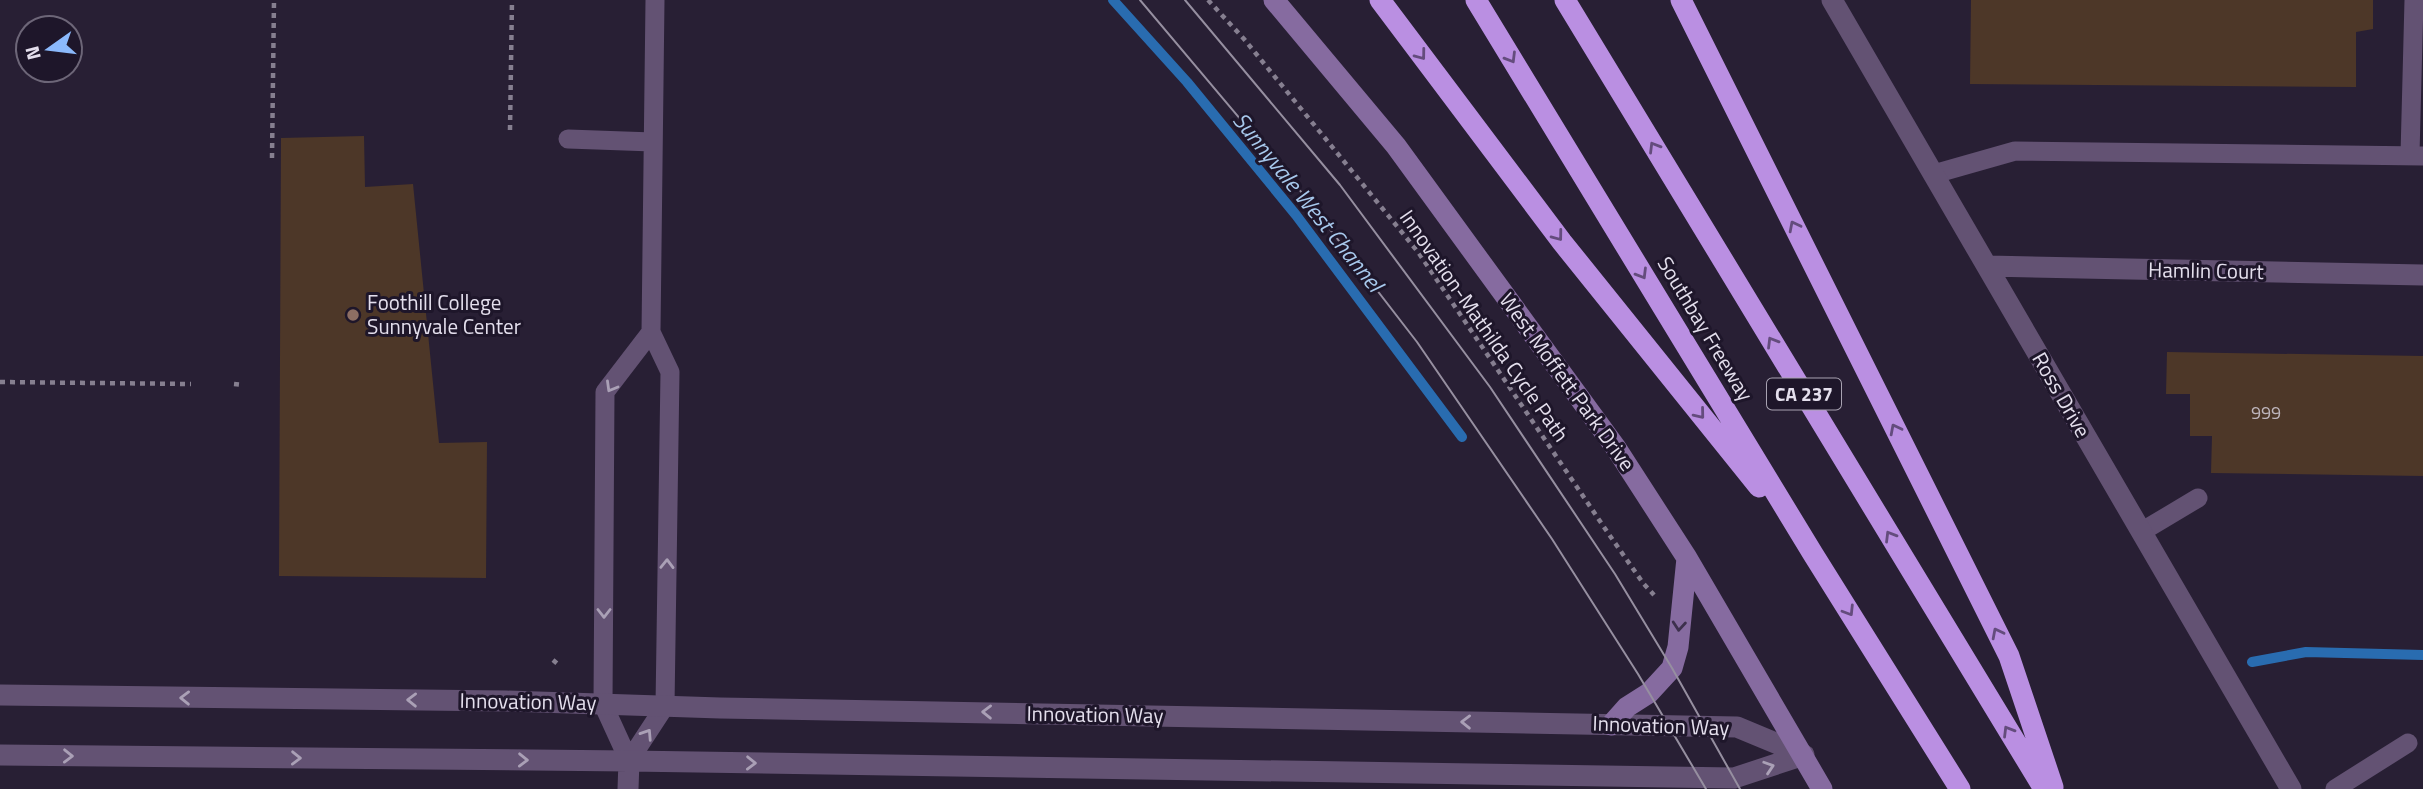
<svg xmlns="http://www.w3.org/2000/svg" width="2423" height="789" viewBox="0 0 2423 789" font-family="'Titillium Web',sans-serif">
	<style>
		.lines { fill: none; stroke-linecap: round; stroke-linejoin: round }
		.stream { stroke: #296cb0; stroke-width: 10 }
		.building { fill: #4d3728 }
		.path { stroke: #867f90; stroke-width: 4.5; stroke-dasharray: 5 5; stroke-linecap: butt }
		.lane { stroke: #635273; stroke-width: 19 }
		.street { stroke: #635273; stroke-width: 21 }
		.secondary { stroke: #866ba0; stroke-width: 21 }
		.highway { stroke: #ba8fe2; stroke-width: 21 }
		.tram { stroke: #968fa0; stroke-width: 2 }
		.oneway { stroke: #644c7d }
		.oneway2 { stroke: #aaa0b6 }
		.oneway3 { stroke: #3d304d }
		.education-dot { fill: #8d6e63; stroke: #1e162a; stroke-width: 2.5 }
		.labels { text-anchor: middle; stroke-width: 6; stroke-linejoin: round; paint-order: stroke }
		.number-label { font-size: 18px; fill: #beb5bc }
		.shield { fill: #1e162a; stroke: #a9a3b2; stroke-width: 2 }
		.shield-label { font-size: 19px; font-weight: bold; fill: #e4dfed }
		.street-label { font-size: 21px; fill: #e4dfed; stroke: #1e162a }
		.poi-label { font-size: 21px; fill: #e4dfed; stroke: #1e162a; text-anchor: start }
		.water-label { font-size: 23px; font-style: italic; fill: #a8c9ed; stroke: #1e162a }
	</style>
	<rect width="100%" height="100%" fill="#281f34"/>
	<g class="lines">
		<path class="stream" d="M1113,0L1187,82L1296,215L1462,437
			M2252,662L2306,652L2423,655"/>
	</g>
	<path class="building" d="M1971,0H2373V29L2356,32V87L1970,84Z
		M364,136L365,187L413,184L439,443L487,442L486,578L279,576L281,138Z
		M2167,352L2423,356V476L2211,473L2212,436H2190V394H2166Z"/>
	<g class="lines">
		<path class="path" d="M1208,0L1244,39L1418,252L1608,533L1643,583L1654,595
			M510,130L512,0
			M272,158L274,0
			M0,382L191,384
			M234,384L243,385
			M553,660L560,666"/>
		<path class="lane" d="M568,139L653,142
			M2410,155L2414,0
			M1934,174L2015,151L2423,156
			M2141,532L2198,498
			M629,761L665,706L670,372L651,332L655,0
			M629,761L603,704L605,392L651,332
			M2335,789L2408,743"/>
		<path class="street" d="M1832,0L2291,789
			M1988,266L2423,275
			M0,695L506,701L720,708L1737,727L1804,755
			M0,755L629,761L1734,778L1804,755
			M628,789L629,761"/>
		<path class="secondary" d="M1274,0L1396,146L1616,448L1687,558L1822,789
			M1611,725L1627,707L1649,693L1672,668L1678,647L1687,558"/>
		<path class="highway" d="M1380,0L1562,242L1759,487
			M1476,0L1813,554L1960,789
			M1565,0L2044,789
			M1681,0L2009,656L2053,787"/>
		<path class="tram" d="M1140,0L1295,184L1417,342L1552,539L1638,674L1706,789
			M1185,0L1340,185L1490,387L1615,574L1672,668L1740,789"/>
	</g>
	<defs><path id="oneway-chevron" d="M-2-3.5L2.5 0L-2 3.5" fill="none" stroke-width="1.6" stroke-linecap="round" stroke-linejoin="round" transform="scale(1.75)"/></defs>
	<g class="oneway">
		<use href="#oneway-chevron" transform="translate(1421 55) rotate(53)"/>
		<use href="#oneway-chevron" transform="translate(1511 58) rotate(59)"/>
		<use href="#oneway-chevron" transform="translate(1654 147) rotate(-121)"/>
		<use href="#oneway-chevron" transform="translate(1794 226) rotate(-117)"/>
		<use href="#oneway-chevron" transform="translate(1558 236) rotate(53)"/>
		<use href="#oneway-chevron" transform="translate(1642 274) rotate(59)"/>
		<use href="#oneway-chevron" transform="translate(1772 342) rotate(-121)"/>
		<use href="#oneway-chevron" transform="translate(1700 414) rotate(51)"/>
		<use href="#oneway-chevron" transform="translate(1895 429) rotate(-117)"/>
		<use href="#oneway-chevron" transform="translate(1890 536) rotate(-121)"/>
		<use href="#oneway-chevron" transform="translate(1849 611) rotate(58)"/>
		<use href="#oneway-chevron" transform="translate(1997 633) rotate(-117)"/>
		<use href="#oneway-chevron" transform="translate(2008 731) rotate(-121)"/>
	</g>
	<g class="oneway2">
		<use href="#oneway-chevron" transform="translate(611 387) rotate(120)"/>
		<use href="#oneway-chevron" transform="translate(667 564) rotate(-89)"/>
		<use href="#oneway-chevron" transform="translate(604 613) rotate(90)"/>
		<use href="#oneway-chevron" transform="translate(185 698) rotate(-179)"/>
		<use href="#oneway-chevron" transform="translate(412 700) rotate(-179)"/>
		<use href="#oneway-chevron" transform="translate(987 712) rotate(-179)"/>
		<use href="#oneway-chevron" transform="translate(1466 722) rotate(-179)"/>
		<use href="#oneway-chevron" transform="translate(647 734) rotate(-57)"/>
		<use href="#oneway-chevron" transform="translate(68 756) rotate(1)"/>
		<use href="#oneway-chevron" transform="translate(296 758) rotate(1)"/>
		<use href="#oneway-chevron" transform="translate(523 760) rotate(1)"/>
		<use href="#oneway-chevron" transform="translate(751 763) rotate(1)"/>
		<use href="#oneway-chevron" transform="translate(1769 767) rotate(-18)"/>
	</g>
	<use class="oneway3" href="#oneway-chevron" transform="translate(1679 626) rotate(95)"/>
	<circle class="education-dot" cx="353" cy="315" r="7"/>
	<g class="labels">
		<g class="number-label">
			<text x="2266" y="419">999</text>
		</g>
		<rect class="shield" x="1767" y="378.5" width="74" height="31" rx="5"/>
		<g class="shield-label">
			<text x="1804" y="401">CA 237</text>
		</g>
		<g class="street-label">
			<text transform="translate(2206 271) rotate(1)" y="7">Hamlin Court</text>
			<text transform="translate(1484 326) rotate(55)" y="7">Innovation-Mathilda Cycle Path</text>
			<text transform="translate(1705 329) rotate(59)" y="7">Southbay Freeway</text>
			<text transform="translate(1567 382) rotate(54)" y="7">West Moffett Park Drive</text>
			<text transform="translate(2061 395) rotate(60)" y="7">Ross Drive</text>
			<text transform="translate(528 702) rotate(1)" y="7">Innovation Way</text>
			<text transform="translate(1095 715) rotate(1)" y="7">Innovation Way</text>
			<text transform="translate(1661 726) rotate(2)" y="7">Innovation Way</text>
		</g>
		<g class="poi-label">
			<text x="367" y="310">Foothill College<tspan x="367" dy="24">Sunnyvale Center</tspan></text>
		</g>
		<g class="water-label">
			<text transform="translate(1308 202) rotate(51)" y="8">Sunnyvale West Channel</text>
		</g>
	</g>
	<g transform="translate(49 49) rotate(256)"><circle r="33" fill="#1e162a" stroke="#6d6678" stroke-width="2"/>
	<path d="M0-5L12 26L0 18L-12 26Z" fill="#8bb9fc"/>
	<text y="-10" font-size="19" font-weight="bold" text-anchor="middle" fill="#e4dfed">N</text>
	</g>
</svg>
